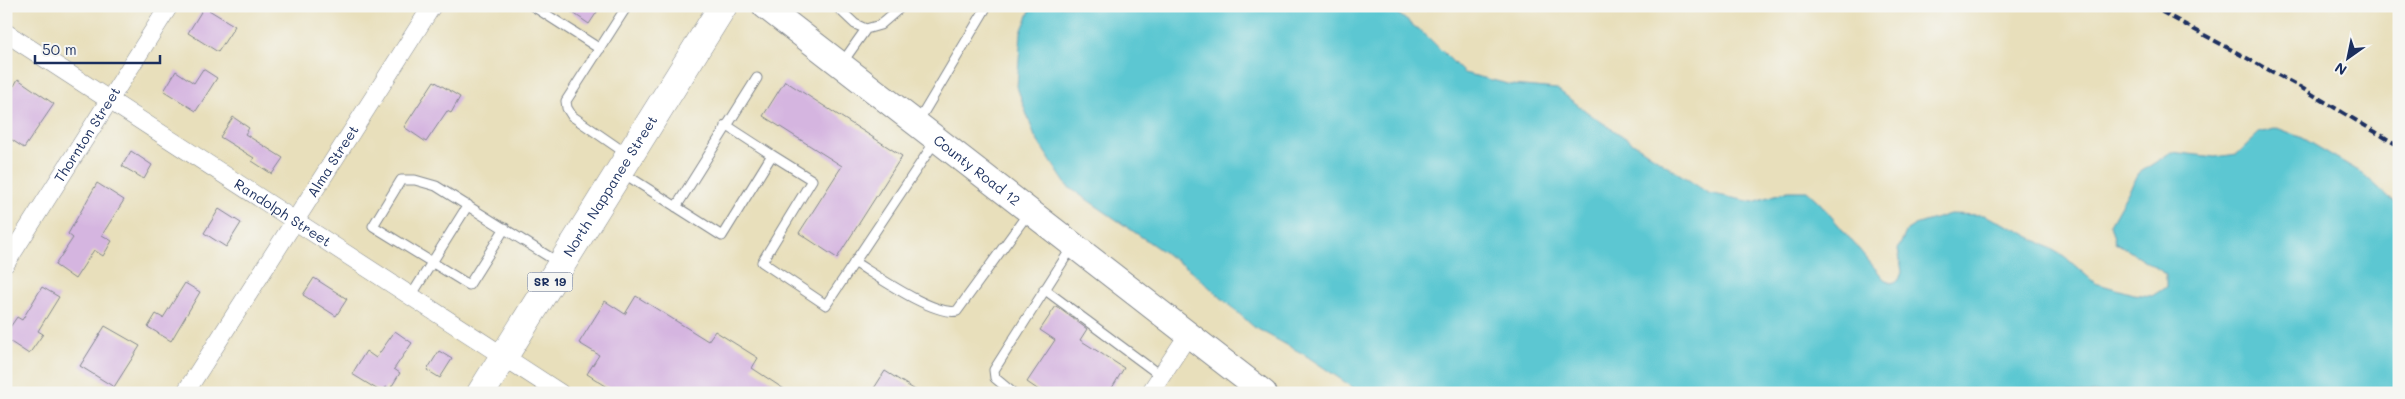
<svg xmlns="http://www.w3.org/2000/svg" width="2405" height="399" viewBox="0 0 2405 399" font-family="Mali,sans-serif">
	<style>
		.water { fill: #5bc7d2; stroke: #3b7b98 }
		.building { fill: #d5b5e0 }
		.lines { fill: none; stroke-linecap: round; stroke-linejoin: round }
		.lane-casing { stroke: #82878c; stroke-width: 11 }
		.street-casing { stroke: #82878c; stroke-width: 19 }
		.secondary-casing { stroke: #82878c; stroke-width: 27 }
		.primary-casing { stroke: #82878c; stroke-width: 29 }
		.lane { stroke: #fff; stroke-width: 9 }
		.street { stroke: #fff; stroke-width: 18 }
		.secondary { stroke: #fff; stroke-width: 25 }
		.primary { stroke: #fff; stroke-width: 28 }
		.rail { stroke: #1b2f5e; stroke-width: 4; stroke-dasharray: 8 4; stroke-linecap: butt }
		.labels { text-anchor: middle; stroke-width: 4.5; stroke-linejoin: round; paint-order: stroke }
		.shield { fill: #f6f6f2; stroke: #5d6b8a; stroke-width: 1 }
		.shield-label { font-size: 12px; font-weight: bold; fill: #1b2f5e }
		.street-label { font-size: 14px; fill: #1b2f5e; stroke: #f6f6f2 }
	</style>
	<rect width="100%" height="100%" fill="#f6f6f2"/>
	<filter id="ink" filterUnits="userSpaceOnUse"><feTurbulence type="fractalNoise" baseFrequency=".02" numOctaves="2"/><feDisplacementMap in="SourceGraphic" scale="10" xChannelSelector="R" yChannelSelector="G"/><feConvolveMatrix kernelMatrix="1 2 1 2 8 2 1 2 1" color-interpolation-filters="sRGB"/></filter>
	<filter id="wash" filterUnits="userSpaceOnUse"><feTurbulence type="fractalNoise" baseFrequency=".0096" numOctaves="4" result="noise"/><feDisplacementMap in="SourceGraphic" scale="20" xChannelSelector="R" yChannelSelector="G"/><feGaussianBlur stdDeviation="1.12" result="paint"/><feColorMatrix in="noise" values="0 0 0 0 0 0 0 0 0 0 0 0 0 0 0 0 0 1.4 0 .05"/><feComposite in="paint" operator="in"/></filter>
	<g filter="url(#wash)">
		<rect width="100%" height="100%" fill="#e8dfbb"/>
		<path class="water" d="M1032,6H1388L1428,37L1464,73L1512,85L1557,89L1591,115L1708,193L1753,202L1788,191H1807L1820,203L1884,279L1892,283L1899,280L1902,272L1898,249L1907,230L1915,225L1950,214L1984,215L2020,231L2065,257L2095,283L2133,294L2152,296L2166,287V274L2115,242L2110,224L2139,173L2171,152L2215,157L2237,154L2259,133L2277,128L2301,137L2362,173L2399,206V393H1361L1305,355L1254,327L1190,270L1067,186L1035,137L1017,87L1021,32Z"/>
		<g id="blocks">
			<path class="building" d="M563,6H601L589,24Z
				M204,7L235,26L218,52L188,33Z
				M203,69L217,78L196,111L164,91L176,71L194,83Z
				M18,79L54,104L24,148L6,136V80L14,86Z
				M434,81L460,97L451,113L447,111L426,142L404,127Z
				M785,81L902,156L837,258L799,233L842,166L763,116Z
				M233,117L249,128L245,134L283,158L272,174L252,161L254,158L220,137Z
				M131,151L152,165L144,179L122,166Z
				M97,183L124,200L102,235L112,241L103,256L94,250L75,279L55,265L73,238L68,234Z
				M219,209L241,223L226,247L204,233Z
				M314,278L347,299L336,316L303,295Z
				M185,283L200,292L171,341L148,327L156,314L163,318Z
				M42,287L59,297L38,331L43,334L29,354L6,339V333L17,317L22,320Z
				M636,296L708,341L715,331L758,358L752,368L790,393H617L587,374L599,355L579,343L605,301L625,314Z
				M1056,306L1087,329L1080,340L1124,368L1109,393H1043L1027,382L1055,340L1040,330Z
				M105,326L140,346L114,387L80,366Z
				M395,331L412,343L394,369L400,373L390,389L386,387L383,393L352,374L366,351L376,358Z
				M439,351L452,359L440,378L427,370Z
				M885,371L920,393H871Z"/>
		</g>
	</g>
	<g filter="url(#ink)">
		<use href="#blocks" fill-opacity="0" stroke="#82878c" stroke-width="1"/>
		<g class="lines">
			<g class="lane-casing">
				<path id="lane" d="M533,6L600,49
					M627,6L566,101L567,108L572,116L627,154
					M836,6L855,24L866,29
					M842,63L866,29L880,25L902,6
					M918,122L987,6
					M726,125L772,155
					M623,173L722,236L772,155L812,180L762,262L826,305L936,140
					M676,207L757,78
					M505,228L469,285L373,226L401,180H415L436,186L559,263
					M854,262C876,275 933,316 957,311L1029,212
					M1044,289L1161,376
					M411,296L468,205
					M1013,393L995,378L994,370L1072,247"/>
			</g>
			<g class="street-casing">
				<g id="street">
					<path id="s1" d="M6,33L560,393"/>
					<path id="s2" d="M6,263L169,6"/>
					<path id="s3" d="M185,393L432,6"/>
					<path d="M1150,393L1188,335"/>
				</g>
			</g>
			<g class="secondary-casing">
				<g id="secondary">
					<path id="s4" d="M765,6L1264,393"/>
				</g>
			</g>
			<g class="primary-casing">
				<g id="primary">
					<path id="s5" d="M481,393L723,6"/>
				</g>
			</g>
			<use href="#lane" class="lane"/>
			<use href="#street" class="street"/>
			<use href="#secondary" class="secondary"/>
			<use href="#primary" class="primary"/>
			<path class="rail" d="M2151,6L2300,87L2399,146"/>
		</g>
	</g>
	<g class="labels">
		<rect class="shield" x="527.5" y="272.5" width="45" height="19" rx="4"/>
		<g class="shield-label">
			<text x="550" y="286">SR 19</text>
		</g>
		<g class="street-label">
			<text dy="5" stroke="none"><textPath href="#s2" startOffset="152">Thornton Street</textPath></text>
			<text dy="5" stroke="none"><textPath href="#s3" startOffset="275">Alma Street</textPath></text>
			<text dy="5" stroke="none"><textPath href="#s4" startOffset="268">County Road 12</textPath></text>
			<text dy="5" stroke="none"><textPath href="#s5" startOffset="244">North Nappanee Street</textPath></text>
			<text dy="5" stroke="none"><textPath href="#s1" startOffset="330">Randolph Street</textPath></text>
		</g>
	</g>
	<rect width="2405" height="399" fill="none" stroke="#f6f6f2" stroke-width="25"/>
	<g transform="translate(2348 58) rotate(213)" stroke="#f6f6f2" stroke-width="4" paint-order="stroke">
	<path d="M0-4L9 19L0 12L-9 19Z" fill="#1b2f5e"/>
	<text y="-8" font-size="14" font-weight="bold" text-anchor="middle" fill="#1b2f5e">N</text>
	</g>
	<path d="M35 55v8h125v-8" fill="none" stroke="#1b2f5e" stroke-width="2.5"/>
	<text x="42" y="55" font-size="15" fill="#1b2f5e" stroke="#f6f6f2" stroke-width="4" paint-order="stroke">50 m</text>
</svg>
